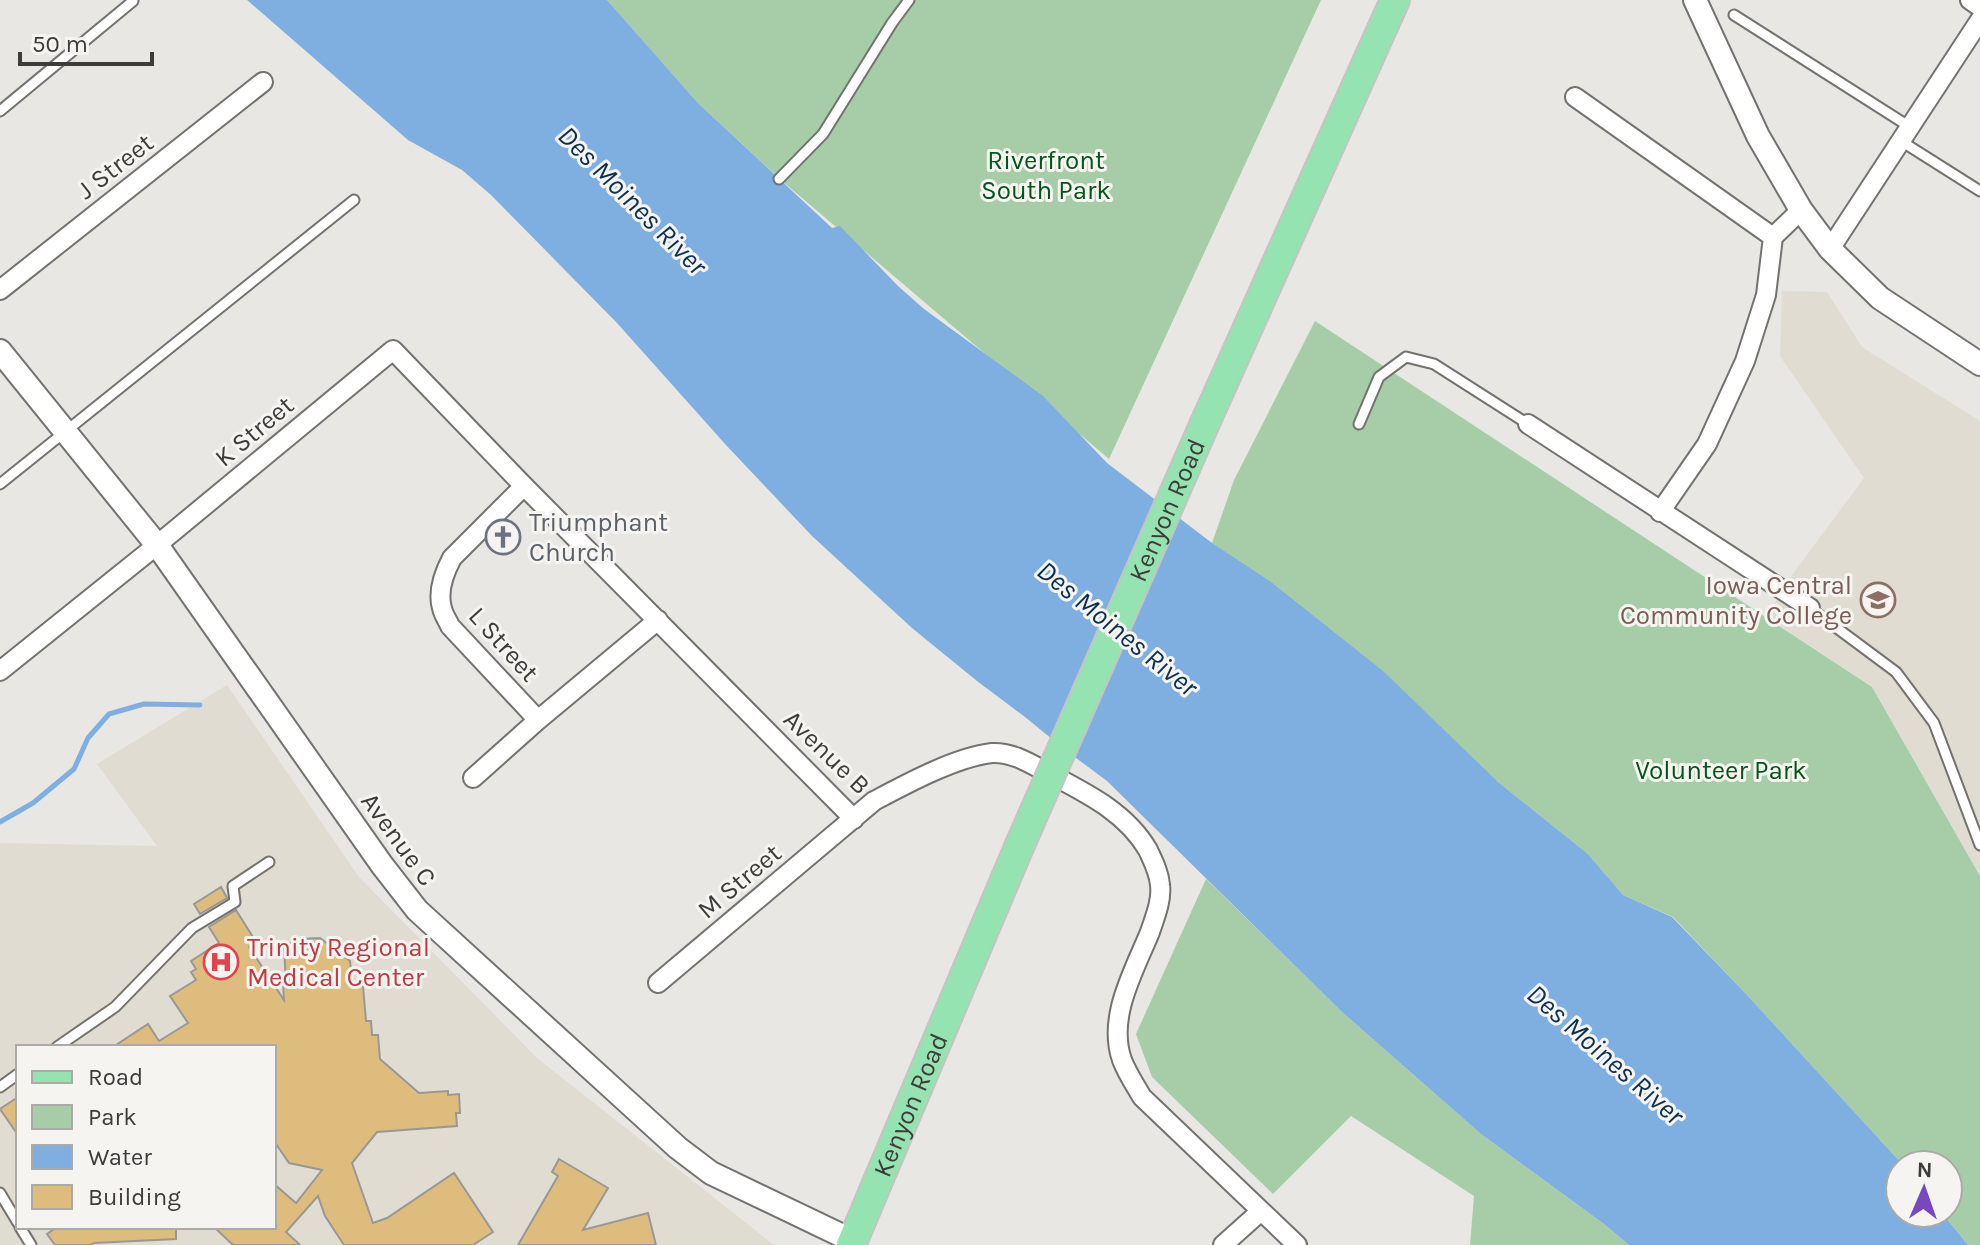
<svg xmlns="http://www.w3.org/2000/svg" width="1980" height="1245" viewBox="0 0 1980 1245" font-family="Karla,sans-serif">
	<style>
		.built { fill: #e1dcd1; fill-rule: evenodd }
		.green { fill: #a7cda8 }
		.water { fill: #7eafe0 }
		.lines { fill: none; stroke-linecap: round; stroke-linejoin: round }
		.stream { stroke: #7eafe0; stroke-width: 5 }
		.building { fill: #debc7e; stroke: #9a9895; stroke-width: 2 }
		.service-casing { stroke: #74726f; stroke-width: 13 }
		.minor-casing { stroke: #74726f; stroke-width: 22 }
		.tertiary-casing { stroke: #74726f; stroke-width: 26 }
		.primary-casing { stroke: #c5c4c4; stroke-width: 32 }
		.service { stroke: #fff; stroke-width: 9 }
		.minor { stroke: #fff; stroke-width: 18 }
		.tertiary { stroke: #fff; stroke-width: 22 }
		.primary { stroke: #95e3b0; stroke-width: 28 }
		.primary-bridge-casing { stroke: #c5c4c4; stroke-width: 32; stroke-linecap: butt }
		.primary-bridge { stroke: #95e3b0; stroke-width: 28 }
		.labels { text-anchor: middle; stroke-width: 6; stroke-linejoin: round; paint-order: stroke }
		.park-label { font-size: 26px; fill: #035619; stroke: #f6f4f0 }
		.street-label { font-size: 26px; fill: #3d3c3a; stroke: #f6f4f0 }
		.worship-label { font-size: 26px; fill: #5b616d; stroke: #f6f4f0; text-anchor: start }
		.education-label { font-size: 26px; fill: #785e54; stroke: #f6f4f0; text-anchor: end }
		.health-label { font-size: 26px; fill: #be3a42; stroke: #f6f4f0; text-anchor: start }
		.water-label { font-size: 28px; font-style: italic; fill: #0d3152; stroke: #f6f4f0 }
	</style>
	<rect width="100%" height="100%" fill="#e8e7e3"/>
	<path class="built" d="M1782,291L1827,292L1862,347L1980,421V876L1872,687L1767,617L1786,583L1864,478L1780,356Z
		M227,685L359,877L537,1058L774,1245H0V843L157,846L97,764ZM18,1047H274V1227H18Z"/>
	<path class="green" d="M607,0H1321L1109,459L782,181L698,103Z
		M1315,321L1872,687L1980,876V1245H1968L1942,1213H1948V1165H1903L1748,996L1673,917L1623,895L1588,854L1498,782L1212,543L1234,480Z
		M1206,879L1342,1012L1481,1134L1604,1224L1629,1245H1470L1474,1196L1351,1116L1273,1194L1152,1077L1136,1034Z"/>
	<path class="water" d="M247,0H607L698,103L832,228L840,226L898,286L924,309L1043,396L1107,463L1212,543L1271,582L1383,671L1498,782L1588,854L1623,895L1672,917L1748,996L1903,1165H1900V1213H1942L1968,1245H1629L1604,1224L1481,1134L1342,1012L1107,781L1068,752L1025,717L977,681L912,628L812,536L726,445L617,323L491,195L462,170L408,140Z"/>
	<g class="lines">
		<path class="stream" d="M0,822L33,803L74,769L88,738L109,714L144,704L200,705"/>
	</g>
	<path class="building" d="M221,887L227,898L200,914L194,904Z
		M236,910L256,942L249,947L284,1000L283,983L286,987L284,943H298V939L320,938L350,961L353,986H363L366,1021H371L372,1035H378L380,1059L419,1093L448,1091V1095L459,1094L460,1113H456L457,1126L377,1132L352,1163L373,1223L387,1218L454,1173L493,1232L473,1245H344L325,1216L318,1196L286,1232L300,1245H233L214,1227H274V1184L296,1203L322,1170L289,1163L274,1141V1047H113L148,1024L159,1041L188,1023L170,996L196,980L191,972L196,969L191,961L219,943L209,927Z
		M18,1097V1135L0,1109Z
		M559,1159L608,1188L583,1230L648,1213L656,1245H518L558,1176L552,1172Z
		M57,1227H176V1239L94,1243L90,1245H55L47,1234Z"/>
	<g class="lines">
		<g class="service-casing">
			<path id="service" d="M1734,15L1910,127
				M0,111L133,1
				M1901,141L1980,191
				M779,179L823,134L892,23L909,0
				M1359,424L1379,377L1406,357L1434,364L1528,424
				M0,484L354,200
				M1810,608L1896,672L1934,723L1980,845
				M57,1047L115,1007L192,928L235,902L233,886L269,862
				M0,1087L18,1074
				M0,1193L18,1223
				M20,1227L31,1245"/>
		</g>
		<g class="minor-casing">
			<path id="minor" d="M1970,0L1980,7
				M1575,97L1773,237
				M1773,237L1801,210
				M1830,249L1980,20
				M0,290L263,82
				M1528,424L1810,608
				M524,486L452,558C444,573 437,591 442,608C443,614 448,621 450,626L538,720
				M1660,512L1707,444L1745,361L1766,295L1773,237
				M0,671L157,545L393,350L524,486L854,819
				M473,778L538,720L658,620
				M658,983L874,801C906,784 956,757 992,753C1013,752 1031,764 1048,773C1086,793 1126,812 1148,850C1153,861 1159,872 1160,885C1162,900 1155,917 1150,932C1134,971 1107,1017 1122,1060C1127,1073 1135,1085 1142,1097L1297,1245
				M1223,1245L1261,1211"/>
		</g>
		<g class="tertiary-casing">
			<path id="tertiary" d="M1695,0L1758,136L1801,210L1830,249L1880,298L1980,364
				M0,351L157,545L382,865L417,910L678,1148L711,1173L853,1241"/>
		</g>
		<g class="primary-casing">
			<g id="primary">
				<path d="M1205,423L1395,0"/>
				<path id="s1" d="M851,1245L1019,847"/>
			</g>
		</g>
		<use href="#service" class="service"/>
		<use href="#minor" class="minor"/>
		<use href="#tertiary" class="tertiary"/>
		<use href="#primary" class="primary"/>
		<g class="primary-bridge-casing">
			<g id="primary-bridge">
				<path id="s2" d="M1019,847L1205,423"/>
			</g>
		</g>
		<use href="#primary-bridge" class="primary-bridge"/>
	</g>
	<defs>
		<g id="church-ring" transform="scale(1.8)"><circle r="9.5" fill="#f6f4f0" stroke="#6b7280" stroke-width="1.5"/><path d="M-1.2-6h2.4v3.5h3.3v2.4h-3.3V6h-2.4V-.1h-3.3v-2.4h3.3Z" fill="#6b7280"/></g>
		<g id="university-ring" transform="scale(1.8)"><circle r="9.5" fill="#f6f4f0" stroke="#8d6e63" stroke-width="1.5"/><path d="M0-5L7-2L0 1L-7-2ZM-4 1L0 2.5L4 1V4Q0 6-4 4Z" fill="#8d6e63"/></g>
		<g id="hospital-ring" transform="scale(1.8)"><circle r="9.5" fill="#f6f4f0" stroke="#e0444e" stroke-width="1.5"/><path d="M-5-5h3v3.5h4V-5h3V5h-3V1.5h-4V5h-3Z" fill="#e0444e"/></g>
	</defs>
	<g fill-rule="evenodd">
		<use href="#church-ring" x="503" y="537"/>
		<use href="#university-ring" x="1878" y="600"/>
		<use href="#hospital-ring" x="221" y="962"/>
	</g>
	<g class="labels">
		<g class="park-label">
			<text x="1046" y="169">Riverfront<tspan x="1046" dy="30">South Park</tspan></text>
			<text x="1721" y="779">Volunteer Park</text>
		</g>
		<g class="street-label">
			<text transform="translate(115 166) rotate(-38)" y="9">J Street</text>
			<text transform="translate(254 431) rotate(-40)" y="9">K Street</text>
			<text dy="9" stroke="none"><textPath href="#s2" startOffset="368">Kenyon Road</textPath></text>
			<text transform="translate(504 644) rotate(48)" y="9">L Street</text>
			<text transform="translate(827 752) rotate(44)" y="9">Avenue B</text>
			<text transform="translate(399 839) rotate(54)" y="9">Avenue C</text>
			<text transform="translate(739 881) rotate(-40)" y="9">M Street</text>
			<text dy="9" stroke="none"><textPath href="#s1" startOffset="152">Kenyon Road</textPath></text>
		</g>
		<g class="worship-label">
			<text x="529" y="531">Triumphant<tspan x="529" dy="30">Church</tspan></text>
		</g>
		<g class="education-label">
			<text x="1852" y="594">Iowa Central<tspan x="1852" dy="30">Community College</tspan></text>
		</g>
		<g class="health-label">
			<text x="247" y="956">Trinity Regional<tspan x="247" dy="30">Medical Center</tspan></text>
		</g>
		<g class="water-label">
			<text transform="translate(633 200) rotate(45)" y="10">Des Moines River</text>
			<text transform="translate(1118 628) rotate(39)" y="10">Des Moines River</text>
			<text transform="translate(1606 1054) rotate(41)" y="10">Des Moines River</text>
		</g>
	</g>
	<rect x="16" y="1045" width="260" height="184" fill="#f6f4f0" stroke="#acaaa7" stroke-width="2"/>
	<rect x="32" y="1071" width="40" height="12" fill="#95e3b0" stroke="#acaaa7" stroke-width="2"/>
	<text x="88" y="1085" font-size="24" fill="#3d3c3a">Road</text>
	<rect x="32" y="1105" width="40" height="24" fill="#a7cda8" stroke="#acaaa7" stroke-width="2"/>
	<text x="88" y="1125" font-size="24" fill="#3d3c3a">Park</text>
	<rect x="32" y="1145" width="40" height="24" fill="#7eafe0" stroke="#acaaa7" stroke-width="2"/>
	<text x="88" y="1165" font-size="24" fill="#3d3c3a">Water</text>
	<rect x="32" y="1185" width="40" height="24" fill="#debc7e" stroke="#acaaa7" stroke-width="2"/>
	<text x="88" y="1205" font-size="24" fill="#3d3c3a">Building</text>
	<g transform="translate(1924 1189) rotate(2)"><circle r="38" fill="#f6f4f0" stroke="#acaaa7" stroke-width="2"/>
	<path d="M0-6L14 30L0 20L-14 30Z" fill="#7749c1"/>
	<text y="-12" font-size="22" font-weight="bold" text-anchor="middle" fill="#3d3c3a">N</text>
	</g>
	<path d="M20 52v12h132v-12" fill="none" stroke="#3d3c3a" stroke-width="4"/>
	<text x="32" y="52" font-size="24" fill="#3d3c3a" stroke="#f6f4f0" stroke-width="6" paint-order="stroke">50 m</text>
</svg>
